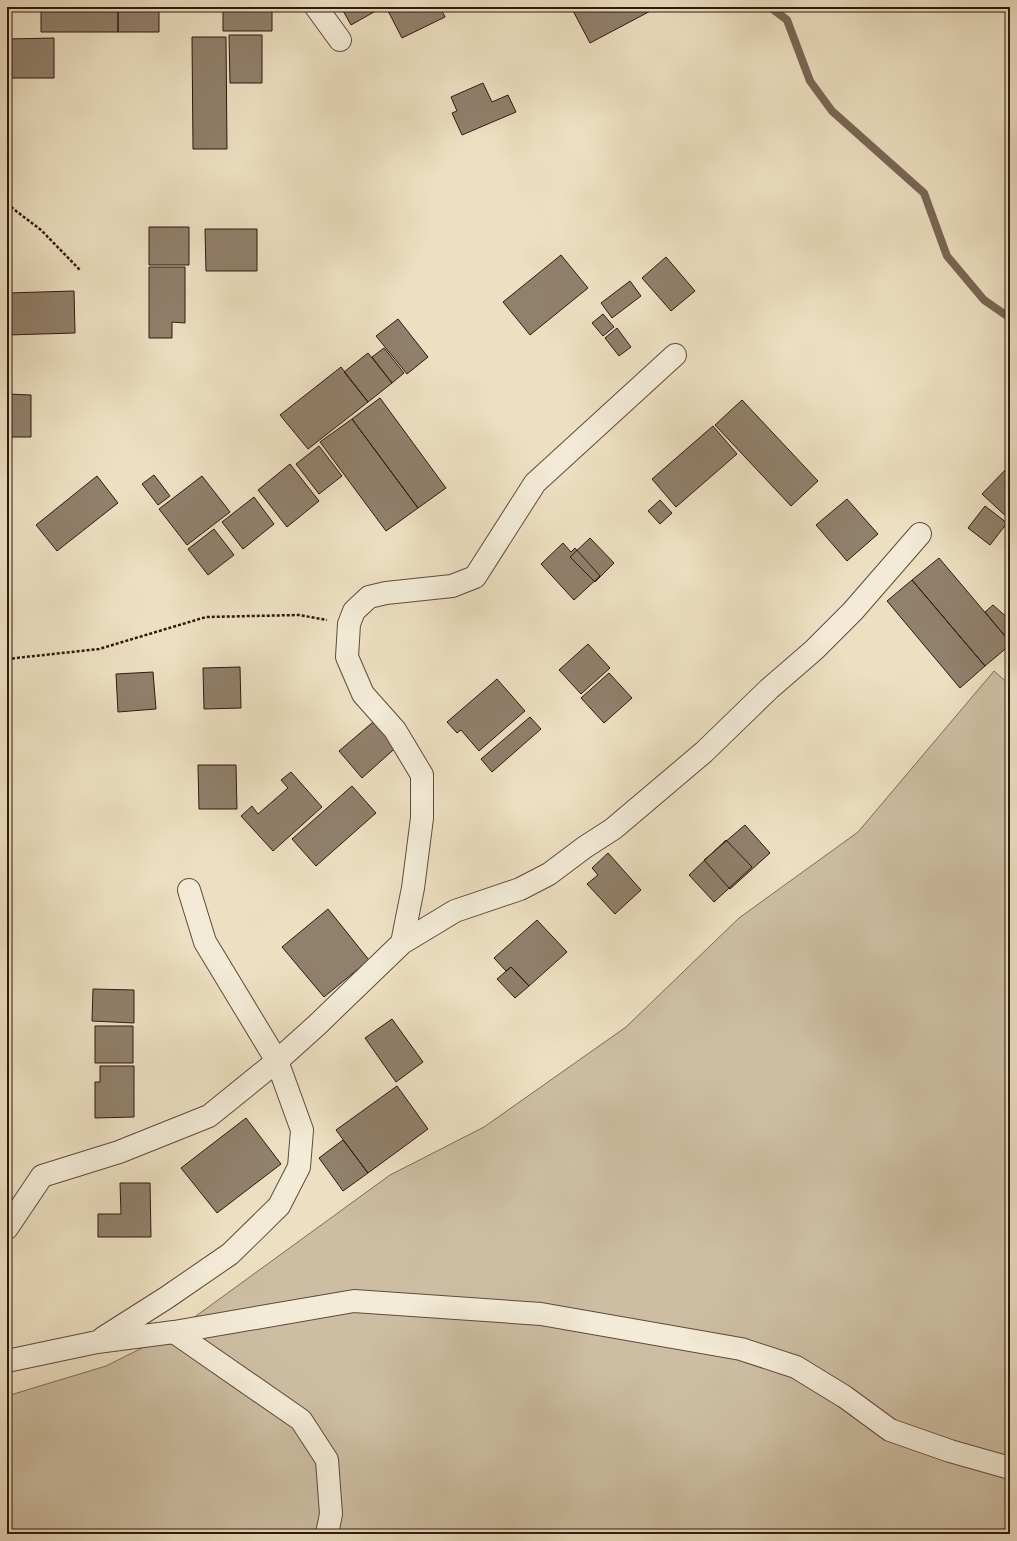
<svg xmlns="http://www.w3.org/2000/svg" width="1017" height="1541" viewBox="0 0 1017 1541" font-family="'Gentium Book Plus',serif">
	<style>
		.green { fill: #cdbea3; stroke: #7e6c58 }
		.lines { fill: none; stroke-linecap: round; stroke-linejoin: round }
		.stream { stroke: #7a6855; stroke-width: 8 }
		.building { fill: #91806c; stroke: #2e190e }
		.minor-casing { stroke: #5e4b3b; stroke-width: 24 }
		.path { stroke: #2e190e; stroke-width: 2.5; stroke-dasharray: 3 2; stroke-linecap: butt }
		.minor { stroke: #f3ebd7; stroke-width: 22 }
	</style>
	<rect width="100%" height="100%" fill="#ede0c2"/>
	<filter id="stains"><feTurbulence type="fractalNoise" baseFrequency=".005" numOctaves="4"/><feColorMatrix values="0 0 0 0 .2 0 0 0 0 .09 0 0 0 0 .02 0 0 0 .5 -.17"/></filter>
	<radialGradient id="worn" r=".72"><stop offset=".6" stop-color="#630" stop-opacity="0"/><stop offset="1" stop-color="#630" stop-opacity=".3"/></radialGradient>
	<path class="green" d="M994,671L1010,685V1534H7V1396L106,1366L174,1332L390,1175L484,1127L626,1027L739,918L858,832Z"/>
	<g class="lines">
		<path class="stream" d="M770,7L787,20L810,81L832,111L924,193L947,256L984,300L1010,318"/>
	</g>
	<path class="building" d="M41,7H118V32H41Z
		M118,7H159V32H118Z
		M223,7H272V31H223Z
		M341,7H381V8L351,25Z
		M386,7H440L445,17L402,38Z
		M571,7H658L590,43Z
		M229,35H262V83H230Z
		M192,37H226L227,149H193Z
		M54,38V78H7V39Z
		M483,83L492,102L508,95L516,112L462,135L452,113L457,111L451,97Z
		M149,227H189V265H149Z
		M205,229H257V271H206Z
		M561,255L588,288L530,335L503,302Z
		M666,257L695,291L671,311L642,278Z
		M149,267H185V323L172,322V338H149Z
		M630,281L641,296L612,318L601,303Z
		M74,291L75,333L7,335V293Z
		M603,314L614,327L603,336L592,323Z
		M398,319L428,357L407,374L376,336Z
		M617,328L631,347L619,356L605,338Z
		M384,348L404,373L392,383L372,357Z
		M368,353L392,383L368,402L344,372Z
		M341,367L368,402L308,449L280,415Z
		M7,394L31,395V437H7Z
		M380,398L446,488L418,508L352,419Z
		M742,400L818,481L791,506L715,425Z
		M352,419L418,508L386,531L320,442Z
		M713,426L737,454L676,507L652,479Z
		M319,446L342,476L319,494L296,464Z
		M290,464L319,501L287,527L258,490Z
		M1010,465V520L982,494Z
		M154,475L170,496L158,505L142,484Z
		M97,476L118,503L57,551L36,525Z
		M202,476L230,512L187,545L159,509Z
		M254,497L274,524L243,549L222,522Z
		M847,499L878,534L847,561L816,525Z
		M660,500L672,513L660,524L648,511Z
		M985,506L1007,523L990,545L968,528Z
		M214,529L234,555L208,575L188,549Z
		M590,538L614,563L595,582L570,557Z
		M563,543L571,552L575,548L600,576L574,600L541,564Z
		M939,558L1010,642V645L985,666L912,580Z
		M912,580L985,666L960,688L887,601Z
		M993,605L1010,620V642L985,612Z
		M588,644L610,668L581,694L559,670Z
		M240,667L241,708L204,709L203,668Z
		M153,672L156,709L118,712L116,674Z
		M609,673L632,698L604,723L581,698Z
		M497,679L525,711L479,751L461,730L457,733L447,722Z
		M379,717L401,743L362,778L339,751Z
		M530,717L541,729L492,772L481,759Z
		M198,765H236L237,809H199Z
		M291,772L322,807L273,851L241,816L252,806L258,814L288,788L281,780Z
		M352,786L376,813L316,866L292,839Z
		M745,825L770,853L730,889L704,860Z
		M726,840L752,867L714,902L689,875Z
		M608,853L641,890L615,914L587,884L598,875L592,868Z
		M328,909L369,960L324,997L282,947Z
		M537,920L567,952L529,986L511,967L506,971L494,958Z
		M511,967L529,986L515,998L497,979Z
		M93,989L134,990V1023L92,1021Z
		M392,1019L423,1062L396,1082L365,1038Z
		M95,1026H133V1063H95Z
		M100,1066H134V1117L95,1118V1082H100Z
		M397,1086L428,1129L368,1173L336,1130Z
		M246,1118L281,1164L217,1213L181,1168Z
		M343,1140L368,1173L343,1191L319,1158Z
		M120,1183H150L151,1237H98V1214H121Z"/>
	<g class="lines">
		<g class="minor-casing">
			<path id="minor" d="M316,7L340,40
				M402,943L413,888L422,818V775L395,730L363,694L347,657L349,624L354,611L369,597L386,593L452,586L475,577L535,483L675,355
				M7,1228L42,1176L119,1152L209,1116L277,1061L317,1025L402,943L455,911L520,889L549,874L585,847L613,829L704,752L769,689L814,650L853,611L920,534
				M174,1332L301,1420L327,1460L331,1514L327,1534
				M103,1338L166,1298L230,1254L279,1206L299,1167L302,1130L277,1061L205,942L189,890
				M7,1361L97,1342L174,1332L354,1301L541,1314L741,1349L796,1367L845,1397L890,1430L950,1451L1010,1468"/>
		</g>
		<path class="path" d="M7,204L41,230L80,270
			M7,659L99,649L206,617L299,615L327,620"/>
		<use href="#minor" class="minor"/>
	</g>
	<rect width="1017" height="1541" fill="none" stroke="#ede0c2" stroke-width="24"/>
	<rect x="8" y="8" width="1001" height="1525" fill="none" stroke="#2e190e" stroke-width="2"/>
	<rect x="12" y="12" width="993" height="1517" fill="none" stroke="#2e190e"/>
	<rect width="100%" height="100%" filter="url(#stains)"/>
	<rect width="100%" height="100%" fill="url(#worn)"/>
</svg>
